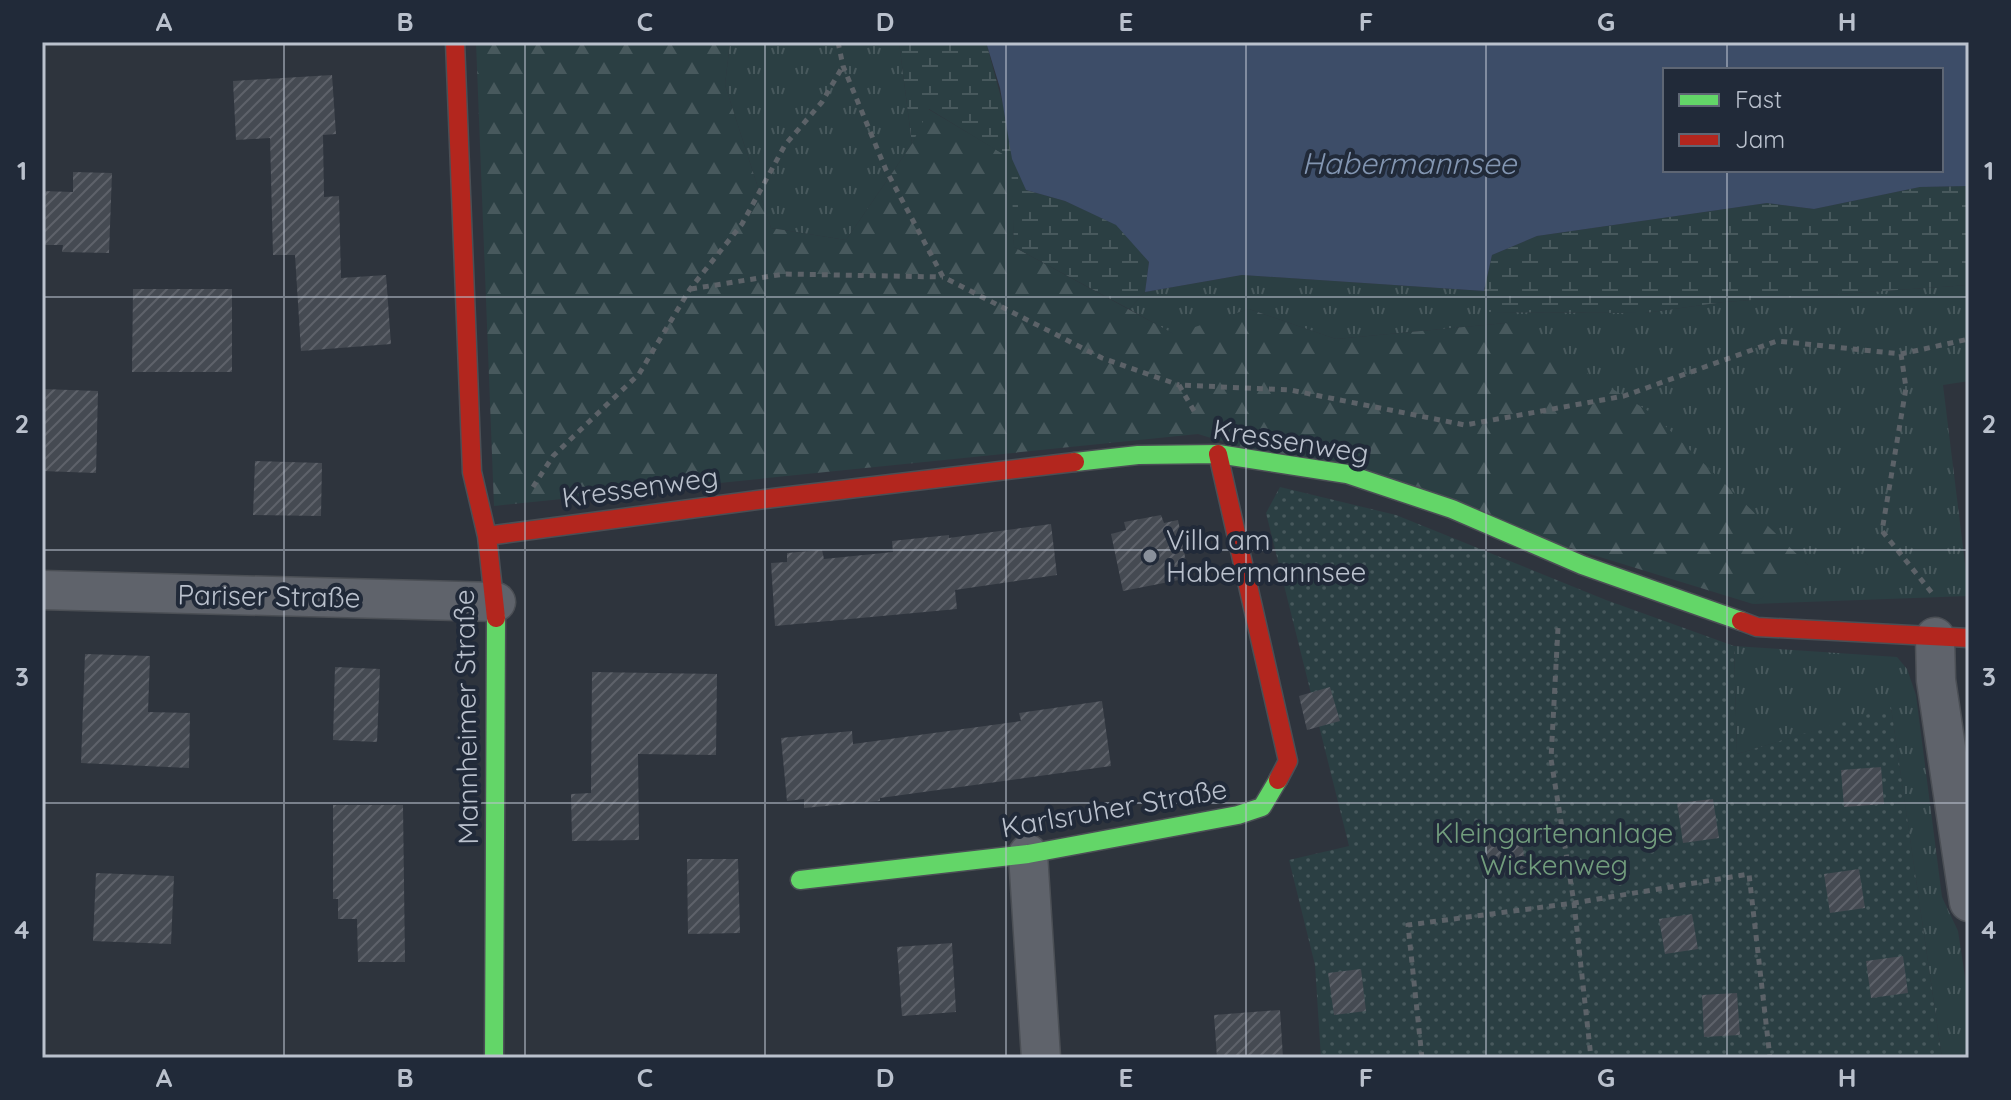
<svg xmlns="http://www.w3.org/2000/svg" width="2011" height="1100" viewBox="0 0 2011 1100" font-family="Quicksand,sans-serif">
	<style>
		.grass { fill: url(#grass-tufts) }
		.forest { fill: url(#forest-firs) }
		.wetland { fill: url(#wetland-marsh) }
		.park { fill: url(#park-dots) }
		.water { fill: #3d4d68; fill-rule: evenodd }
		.building { fill: url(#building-hatch) }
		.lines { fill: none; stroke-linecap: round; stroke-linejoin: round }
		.street-casing { stroke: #4b4f55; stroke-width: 41 }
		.fast-casing { stroke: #4b4f55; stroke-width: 21 }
		.jam-casing { stroke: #4b4f55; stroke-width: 21 }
		.path { stroke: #5c6268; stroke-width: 5; stroke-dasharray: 6 6; stroke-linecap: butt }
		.street { stroke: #5f636b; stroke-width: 38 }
		.fast { stroke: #63d668; stroke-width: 18 }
		.jam { stroke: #b3261e; stroke-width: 18 }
		.grid { fill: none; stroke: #bac1cd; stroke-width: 2; stroke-opacity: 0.55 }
		.poi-dot { fill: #89909b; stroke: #212a39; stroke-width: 3 }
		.labels { text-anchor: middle; stroke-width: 8; stroke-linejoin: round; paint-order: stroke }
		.street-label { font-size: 28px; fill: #bac1cd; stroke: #212a39 }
		.poi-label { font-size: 28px; fill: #bac1cd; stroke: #212a39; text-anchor: start }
		.park-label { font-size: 28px; fill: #729d7d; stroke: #212a39 }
		.water-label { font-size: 30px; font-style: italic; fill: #8396b2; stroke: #212a39 }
		.neatline { fill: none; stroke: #bac1cd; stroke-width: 3 }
		.grid-label { font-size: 26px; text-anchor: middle; font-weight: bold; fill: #bac1cd }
	</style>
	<defs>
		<pattern id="grass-tufts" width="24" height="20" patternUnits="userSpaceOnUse" patternTransform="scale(2)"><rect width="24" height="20" fill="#2b3f43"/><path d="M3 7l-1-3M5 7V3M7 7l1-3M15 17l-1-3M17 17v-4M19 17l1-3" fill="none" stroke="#48595d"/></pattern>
		<pattern id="forest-firs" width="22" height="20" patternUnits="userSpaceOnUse" patternTransform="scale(2)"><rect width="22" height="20" fill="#2b3f43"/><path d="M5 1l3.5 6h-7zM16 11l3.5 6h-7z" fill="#48595d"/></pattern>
		<pattern id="wetland-marsh" width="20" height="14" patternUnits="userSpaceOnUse" patternTransform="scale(2)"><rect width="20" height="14" fill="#2b3f43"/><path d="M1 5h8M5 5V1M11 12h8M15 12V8" fill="none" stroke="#48595d"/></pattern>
		<pattern id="park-dots" width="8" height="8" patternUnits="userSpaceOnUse" patternTransform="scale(2)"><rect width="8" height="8" fill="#2b3f43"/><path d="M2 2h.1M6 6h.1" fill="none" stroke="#48595d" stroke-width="1.8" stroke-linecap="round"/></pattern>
		<pattern id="building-hatch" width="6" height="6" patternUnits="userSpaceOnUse" patternTransform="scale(2)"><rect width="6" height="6" fill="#454a52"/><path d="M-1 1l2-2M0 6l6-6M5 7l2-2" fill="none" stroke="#5e626a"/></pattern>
	</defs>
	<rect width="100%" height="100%" fill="#2e343d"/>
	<path class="grass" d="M730,42H899L912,144L846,240L771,228L725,85Z
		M1242,275L1484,291L1490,312L1645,313L1724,302L1969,285V381L1943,385L1969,596L1753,604L1808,565L1506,323L1336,339L1249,309L1175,335L1129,309L1145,292Z
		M1734,646L1897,657L1907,669L1916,695L1942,897L1958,931L1969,1003V1058H1942L1891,708L1737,754Z"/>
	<path class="forest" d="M476,42H730L725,85L771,228L846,240L912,144L928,109L1012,159L1014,247L1174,334L1249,309L1336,339L1506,323L1653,414L1809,566L1753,604L1198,434L494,506Z"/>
	<path class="wetland" d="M899,42H986L1026,190L1065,201L1117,225L1149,262L1145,292L1129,309L1014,247L1011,159L929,109L912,144Z
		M1969,186V285L1724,302L1645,313L1489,312L1484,291L1492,255L1537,236L1767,203L1814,209L1920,187Z"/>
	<path class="park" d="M1280,487L1396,515L1606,600L1734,646L1737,754L1891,707L1942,1058H1321L1315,965L1289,860L1349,846L1266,513Z"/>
	<path class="water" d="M986,42H1969V186L1920,187L1814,209L1767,203L1537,236L1492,255L1484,291L1242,275L1145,292L1149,262L1116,225L1065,201L1026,190L1012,159L1000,88ZM1665,70H1941V170H1665Z"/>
	<path class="building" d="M332,75L336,134L323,135L324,197L339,196L341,278L386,275L391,344L301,351L295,255H273L270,138L236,140L233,81Z
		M73,172L112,173L109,253L62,252L63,245H42V191L73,192Z
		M133,289H232V372H132Z
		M42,389L98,391L96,473L42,471Z
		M255,461L322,463L321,516L253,515Z
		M1161,515L1164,523L1178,520L1189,578L1123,591L1111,534L1126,530L1124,522Z
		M1051,524L1057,575L955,590L957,609L775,626L771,563L787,562V553L822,550L824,559L893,552L892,541L949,535V538Z
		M85,654L150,656L148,712L190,713L189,768L81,763Z
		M335,667L380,669L377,742L333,740Z
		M592,672L717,674L716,755L638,754L639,840L572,841L571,794L591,793Z
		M1330,687L1340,721L1307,730L1299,696Z
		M1102,701L1111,766L880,798V801L804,808V799L787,801L781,738L852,731L853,744L1021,721L1019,713Z
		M1881,767L1884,804L1844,807L1841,770Z
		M1713,799L1719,838L1683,843L1677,803Z
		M333,805H403L405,962H358L357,919H338V899H333Z
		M1520,834L1527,870L1491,877L1484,841Z
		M687,859H738L740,933L688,934Z
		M1859,869L1865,908L1830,913L1824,874Z
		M96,873L174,876L171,944L93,941Z
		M1692,914L1698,949L1665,954L1659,919Z
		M952,943L956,1012L902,1016L897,947Z
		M1903,956L1908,993L1871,998L1866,961Z
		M1361,969L1366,1011L1334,1015L1328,973Z
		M1737,993L1740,1035L1704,1037L1702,995Z
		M1280,1010L1283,1058H1217L1214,1015Z"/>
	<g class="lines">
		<g class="street-casing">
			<path id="street" d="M42,590L496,602
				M1935,637L1936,680L1969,902
				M1028,854L1041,1058"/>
		</g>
		<g class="fast-casing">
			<path id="fast" d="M1075,462L1138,455L1218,454L1347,474L1452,509L1582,565L1741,621
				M800,880L1028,854L1238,815L1262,807L1278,780
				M494,1058L496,618"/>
		</g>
		<g class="jam-casing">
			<path id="jam" d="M455,42L472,472L487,536L496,618
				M1218,454L1288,761L1278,780
				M487,536L773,498L1075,462
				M1741,621L1757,627L1969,638"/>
		</g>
		<path class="path" d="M838,42L843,66L886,170L943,277L1102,358L1179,385
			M691,289L784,274L943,277
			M1901,354L1906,388L1882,531L1932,593
			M1194,411L1179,385L1290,390L1465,425L1624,396L1777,341L1901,354L1969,339
			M533,487L553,456L639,374L690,289L742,224L785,145L822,102L843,66
			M1558,628L1551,759L1574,903L1591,1058
			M1422,1058L1408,925L1574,903L1749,874L1770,1058"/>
		<use href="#street" class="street"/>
		<use href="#fast" class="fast"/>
		<use href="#jam" class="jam"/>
	</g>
	<path class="grid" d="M284,42V1058M525,42V1058M765,42V1058M1006,42V1058M1246,42V1058M1486,42V1058M1727,42V70M1727,170V1058M42,297H1969M42,550H1969M42,803H1969"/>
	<circle class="poi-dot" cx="1150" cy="556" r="8"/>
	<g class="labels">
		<g class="street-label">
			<text transform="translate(1291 441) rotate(9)" y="10">Kressenweg</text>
			<text transform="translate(640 487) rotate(-8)" y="10">Kressenweg</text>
			<text transform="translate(269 596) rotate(1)" y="10">Pariser Straße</text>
			<text transform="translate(466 717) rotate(-91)" y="10">Mannheimer Straße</text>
			<text transform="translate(1114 808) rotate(-10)" y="10">Karlsruher Straße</text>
		</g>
		<g class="poi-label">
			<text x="1166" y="550">Villa am<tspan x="1166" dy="32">Habermannsee</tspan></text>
		</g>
		<g class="park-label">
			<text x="1554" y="843">Kleingartenanlage<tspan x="1554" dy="32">Wickenweg</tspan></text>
		</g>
		<g class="water-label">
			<text x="1409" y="174">Habermannsee</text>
		</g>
	</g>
	<rect width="2011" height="1100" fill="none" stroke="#212a39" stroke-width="88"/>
	<rect x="1663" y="68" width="280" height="104" fill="#212a39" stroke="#5e6674" stroke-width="2"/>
	<rect x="1679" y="94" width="40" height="12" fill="#63d668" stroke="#5e6674" stroke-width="2"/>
	<text x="1735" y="108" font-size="24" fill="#bac1cd">Fast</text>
	<rect x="1679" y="134" width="40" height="12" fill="#b3261e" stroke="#5e6674" stroke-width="2"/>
	<text x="1735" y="148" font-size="24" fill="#bac1cd">Jam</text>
	<rect x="44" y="44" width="1923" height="1012" class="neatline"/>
	<g class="grid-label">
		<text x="164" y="31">A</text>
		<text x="405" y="31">B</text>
		<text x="645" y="31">C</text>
		<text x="885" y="31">D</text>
		<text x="1126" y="31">E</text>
		<text x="1366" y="31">F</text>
		<text x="1606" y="31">G</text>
		<text x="1847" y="31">H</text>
		<text x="22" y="180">1</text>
		<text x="1989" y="180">1</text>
		<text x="22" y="433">2</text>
		<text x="1989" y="433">2</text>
		<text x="22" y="686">3</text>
		<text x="1989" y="686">3</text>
		<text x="22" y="939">4</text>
		<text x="1989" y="939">4</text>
		<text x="164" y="1087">A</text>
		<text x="405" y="1087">B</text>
		<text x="645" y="1087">C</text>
		<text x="885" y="1087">D</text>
		<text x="1126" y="1087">E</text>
		<text x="1366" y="1087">F</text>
		<text x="1606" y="1087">G</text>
		<text x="1847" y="1087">H</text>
	</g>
</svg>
